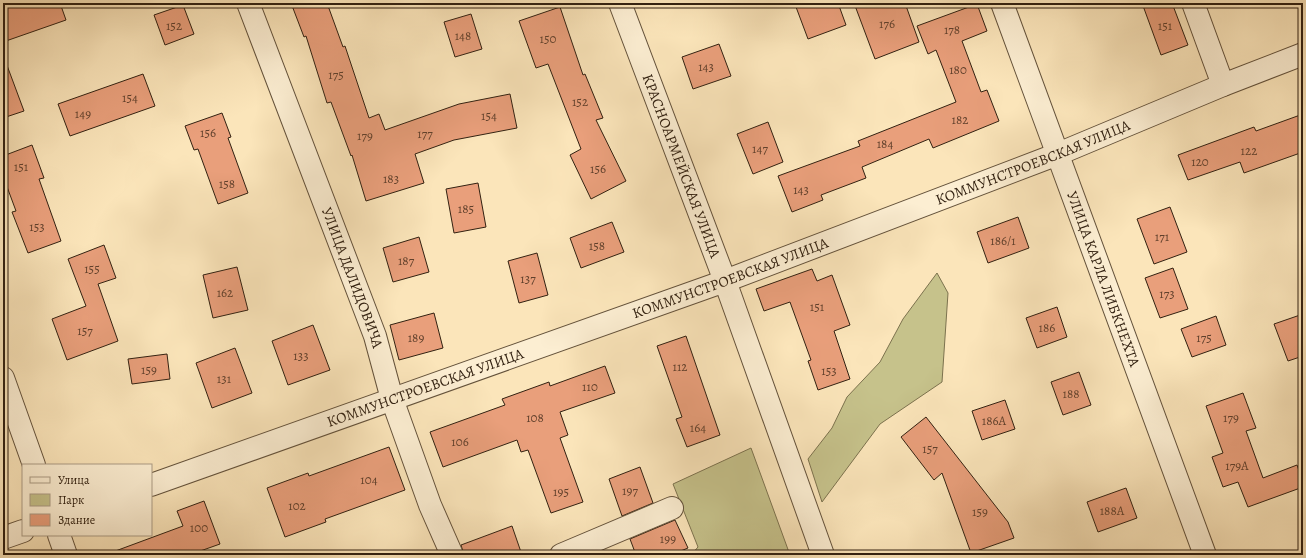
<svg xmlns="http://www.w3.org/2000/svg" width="1306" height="558" viewBox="0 0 1306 558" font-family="Alegreya,serif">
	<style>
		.green { fill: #c6c28b; stroke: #7c724e }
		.building { fill: #e99f7b; stroke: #322111 }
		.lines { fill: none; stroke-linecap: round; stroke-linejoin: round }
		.street-casing { stroke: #64523b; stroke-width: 24 }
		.street { stroke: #fceed2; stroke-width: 22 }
		.labels { text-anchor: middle; stroke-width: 3.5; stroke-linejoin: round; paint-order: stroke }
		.number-label { font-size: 13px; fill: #60402c }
		.street-label { font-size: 15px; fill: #322111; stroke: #fceed2 }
	</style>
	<rect width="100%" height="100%" fill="#fbe5ba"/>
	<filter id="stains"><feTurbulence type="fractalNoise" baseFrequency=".005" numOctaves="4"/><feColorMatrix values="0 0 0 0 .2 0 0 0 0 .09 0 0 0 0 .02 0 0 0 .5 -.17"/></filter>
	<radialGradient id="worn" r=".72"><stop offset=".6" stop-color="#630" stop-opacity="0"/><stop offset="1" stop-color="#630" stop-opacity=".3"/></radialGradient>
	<path class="green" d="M937,273L948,293L942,382L880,424L822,502L808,459L832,428L847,397L880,362L903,319Z
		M751,448L790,555H691L698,547L673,484Z"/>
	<path class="building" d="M20,3H60L66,20L3,42V9Z
		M291,3H327L343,47L345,46L369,118L379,114L385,130L459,104L510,94L517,128L454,140L415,154L424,183L366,201L352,155L351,156L331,102L327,103L306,36L304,37Z
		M808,3H838L846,25L808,39L796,7Z
		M854,3H905L919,42L875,59Z
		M1142,3H1172L1188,45L1161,55Z
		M977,4L987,31L962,41L981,92L987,90L999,121L933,148L929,139L862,167L866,178L821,195L823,200L792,212L778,176L860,146L858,141L956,102L936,50L928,54L917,26Z
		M183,5L194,34L165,45L154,15Z
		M560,7L583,75L585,74L603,118L596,120L626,181L591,199L570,155L581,149L548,64L536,68L519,21Z
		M471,14L482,49L455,57L444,22Z
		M719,44L731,76L693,89L682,57Z
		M5,60L24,111L3,118V61Z
		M143,74L155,106L70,136L58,104Z
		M222,113L231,137L228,138L248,193L218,204L198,149L194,150L185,126Z
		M1303,114V152L1244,173L1240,162L1188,180L1178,155L1254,127L1256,131Z
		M768,122L783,162L753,174L737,134Z
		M32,145L44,178L39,179L61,241L28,253L12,212L16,211L3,176V156Z
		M478,183L486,227L454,233L446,189Z
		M1170,207L1187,252L1154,264L1137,219Z
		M1018,217L1029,248L988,263L977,232Z
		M612,222L624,252L581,268L570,238Z
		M419,237L429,272L393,282L383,248Z
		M104,245L116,278L98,284L118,341L67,360L52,319L86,306L68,259Z
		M537,253L548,295L519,303L508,261Z
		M237,267L248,310L213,318L203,275Z
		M1173,268L1188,309L1160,318L1145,278Z
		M812,269L817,281L832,275L850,325L834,331L850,379L818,390L808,361L811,360L790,302L764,311L756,289Z
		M1057,307L1067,337L1037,348L1026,318Z
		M434,313L443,348L399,360L390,325Z
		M1303,314V356L1288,361L1274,324Z
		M1216,316L1226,345L1192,357L1181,329Z
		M313,325L330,370L288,385L272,341Z
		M686,336L720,435L687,447L676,419L682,417L657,346Z
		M235,348L252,393L212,408L196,363Z
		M167,354L170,379L132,384L128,359Z
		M605,366L615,393L560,412L568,435L560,438L583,502L551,513L528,450L521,452L517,440L443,467L430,432L505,405L502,399L549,382L550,386Z
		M1079,372L1091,405L1063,415L1051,382Z
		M1243,393L1256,428L1246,431L1263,478L1297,465L1303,482V487L1248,507L1238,482L1223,487L1212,457L1223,453L1206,406Z
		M1005,400L1015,429L982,440L972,411Z
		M926,417L1008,522L1014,538L971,553L942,473L934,480L901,437Z
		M389,447L405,490L325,519L326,522L285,537L267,488L308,473L309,476Z
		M640,467L653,503L622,516L609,479Z
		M1126,488L1137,518L1098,532L1087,502Z
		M204,501L220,544L189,555H111L110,553L183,526L177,511Z
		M675,520L688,548L671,555H636L630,539Z
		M512,526L522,555H464L461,545Z"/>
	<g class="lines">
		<g class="street-casing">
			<g id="street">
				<path id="s1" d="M248,3L375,336L392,399L430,505L452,555"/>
				<path id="s2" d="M620,3L725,281L823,555"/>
				<path id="s3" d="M1002,3L1205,555"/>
				<path d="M1193,3L1223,85"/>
				<path d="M3,378L34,465"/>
				<path id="s4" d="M151,485L725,281L1058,154L1223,85L1303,54"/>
				<path d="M59,535L66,555"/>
				<path d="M3,538L23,531"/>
				<path d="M561,555L672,508"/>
			</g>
		</g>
		<use href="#street" class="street"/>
	</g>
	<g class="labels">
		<g class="number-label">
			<text x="887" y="28">176</text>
			<text x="174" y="30">152</text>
			<text x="1165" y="30">151</text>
			<text x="952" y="34">178</text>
			<text x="463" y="40">148</text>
			<text x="548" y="43">150</text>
			<text x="706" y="71">143</text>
			<text x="958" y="74">180</text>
			<text x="336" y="79">175</text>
			<text x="130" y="102">154</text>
			<text x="580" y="106">152</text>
			<text x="83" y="118">149</text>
			<text x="489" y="120">154</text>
			<text x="960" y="124">182</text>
			<text x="208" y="137">156</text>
			<text x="425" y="138">177</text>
			<text x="365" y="140">179</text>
			<text x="885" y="148">184</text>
			<text x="760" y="153">147</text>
			<text x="1249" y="155">122</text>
			<text x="1200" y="166">120</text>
			<text x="21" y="171">151</text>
			<text x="598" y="173">156</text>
			<text x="391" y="183">183</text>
			<text x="227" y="188">158</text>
			<text x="801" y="194">143</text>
			<text x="466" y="213">185</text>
			<text x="37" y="231">153</text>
			<text x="1162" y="241">171</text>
			<text x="1003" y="245">186/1</text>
			<text x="597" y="250">158</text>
			<text x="406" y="265">187</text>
			<text x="92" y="273">155</text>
			<text x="528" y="283">137</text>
			<text x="225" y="297">162</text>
			<text x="1167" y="298">173</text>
			<text x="817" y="311">151</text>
			<text x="1047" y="332">186</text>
			<text x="85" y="335">157</text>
			<text x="416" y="342">189</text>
			<text x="1204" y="342">175</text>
			<text x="301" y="360">133</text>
			<text x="680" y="371">112</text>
			<text x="149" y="374">159</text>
			<text x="829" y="375">153</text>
			<text x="224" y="383">131</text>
			<text x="590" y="391">110</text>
			<text x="1071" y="398">188</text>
			<text x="535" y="422">108</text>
			<text x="1231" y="422">179</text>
			<text x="994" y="425">186А</text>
			<text x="698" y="432">164</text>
			<text x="460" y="446">106</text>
			<text x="930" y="453">157</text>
			<text x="1237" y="470">179А</text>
			<text x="369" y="484">104</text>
			<text x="630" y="495">197</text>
			<text x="561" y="496">195</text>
			<text x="297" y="510">102</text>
			<text x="1112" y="515">188А</text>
			<text x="980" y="516">159</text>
			<text x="199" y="532">100</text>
			<text x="668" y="543">199</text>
		</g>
		<g class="street-label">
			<text dy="5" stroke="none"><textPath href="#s4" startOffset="939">КОММУНСТРОЕВСКАЯ УЛИЦА</textPath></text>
			<text dy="5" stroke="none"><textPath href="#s2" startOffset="174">КРАСНОАРМЕЙСКАЯ УЛИЦА</textPath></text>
			<text dy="5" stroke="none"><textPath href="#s1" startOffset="294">УЛИЦА ДАЛИДОВИЧА</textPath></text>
			<text dy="5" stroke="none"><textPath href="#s4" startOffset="615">КОММУНСТРОЕВСКАЯ УЛИЦА</textPath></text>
			<text dy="5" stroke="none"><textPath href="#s3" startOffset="294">УЛИЦА КАРЛА ЛИБКНЕХТА</textPath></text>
			<text dy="5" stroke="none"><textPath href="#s4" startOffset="291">КОММУНСТРОЕВСКАЯ УЛИЦА</textPath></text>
		</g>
	</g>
	<rect width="1306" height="558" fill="none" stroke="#fbe5ba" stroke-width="16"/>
	<rect x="4" y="4" width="1298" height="550" fill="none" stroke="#322111" stroke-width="2"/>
	<rect x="8" y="8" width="1290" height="542" fill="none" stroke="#322111"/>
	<rect x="22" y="464" width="130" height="72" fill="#fceed2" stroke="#ab9c85"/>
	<rect x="30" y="477" width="20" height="6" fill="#fceed2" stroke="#ab9c85"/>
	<text x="58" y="484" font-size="12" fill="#322111">Улица</text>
	<rect x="30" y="494" width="20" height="12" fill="#c6c28b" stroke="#ab9c85"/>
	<text x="58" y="504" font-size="12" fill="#322111">Парк</text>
	<rect x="30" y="514" width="20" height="12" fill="#e99f7b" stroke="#ab9c85"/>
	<text x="58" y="524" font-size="12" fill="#322111">Здание</text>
	<rect width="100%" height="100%" filter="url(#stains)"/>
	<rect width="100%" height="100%" fill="url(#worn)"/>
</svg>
